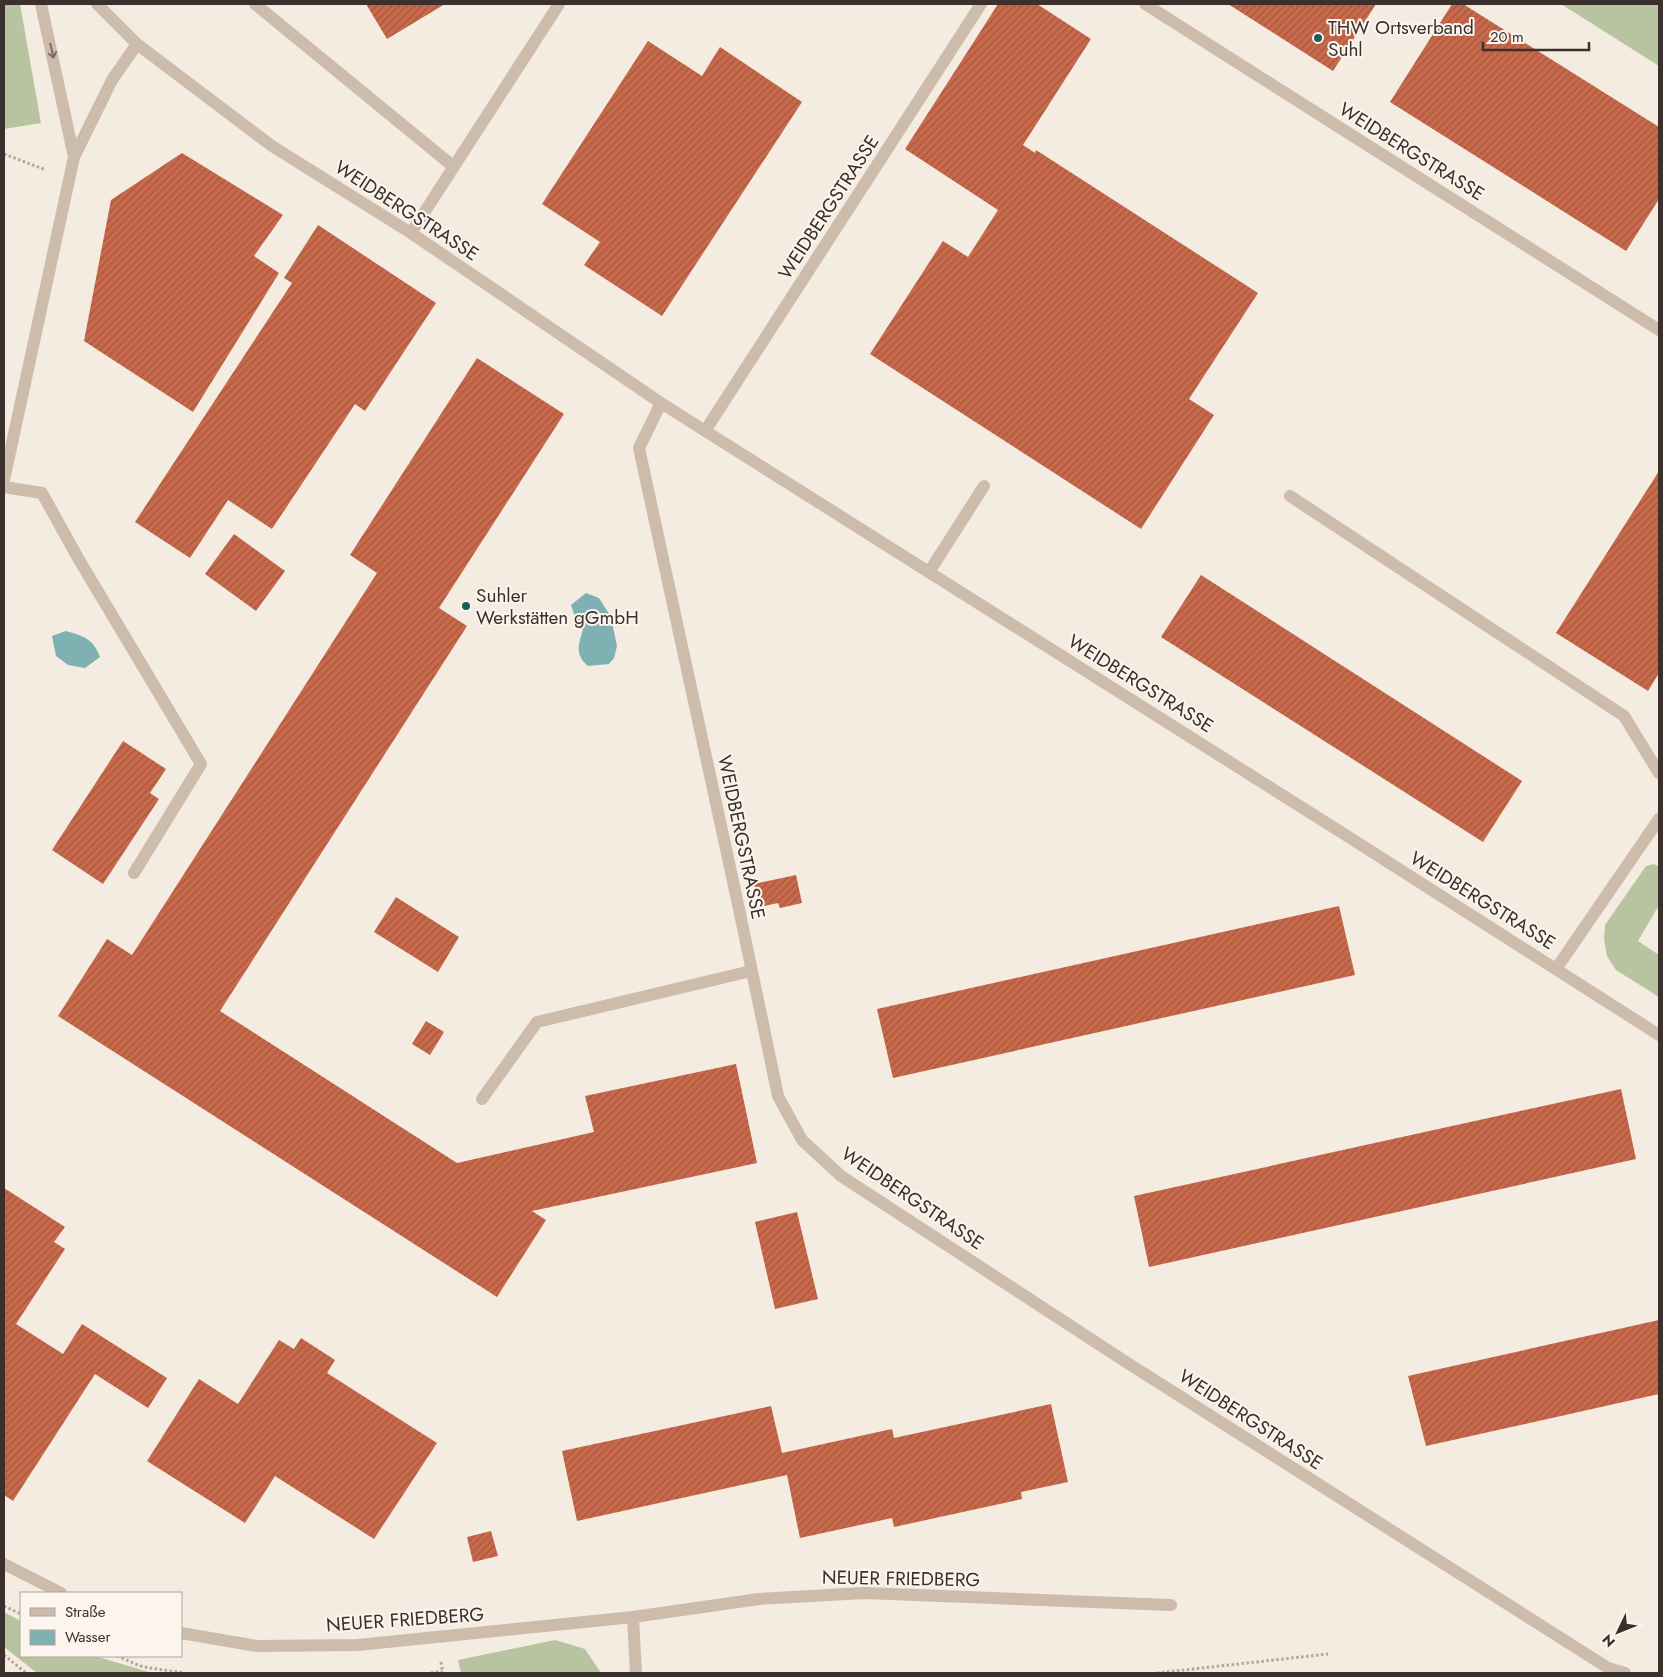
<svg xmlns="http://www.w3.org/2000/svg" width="1663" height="1677" viewBox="0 0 1663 1677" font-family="Jost,sans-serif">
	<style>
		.grass { fill: #b8c4a0 }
		.water { fill: #7fb0b2 }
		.building { fill: url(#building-hatch) }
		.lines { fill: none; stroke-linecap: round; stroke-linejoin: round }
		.path { stroke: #b9a596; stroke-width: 3; stroke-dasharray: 2.5 2.5; stroke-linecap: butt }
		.service { stroke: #cdbbac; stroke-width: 12 }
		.minor { stroke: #cdbbac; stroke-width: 12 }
		.oneway { stroke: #7d6f65 }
		.poi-dot { fill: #1f5a5e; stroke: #fbf5ee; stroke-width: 2 }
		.labels { text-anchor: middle; stroke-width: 4; stroke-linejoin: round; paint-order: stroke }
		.poi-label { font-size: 19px; fill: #3b302b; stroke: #fbf5ee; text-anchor: start }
		.street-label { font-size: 19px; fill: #3b302b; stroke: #fbf5ee }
	</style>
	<defs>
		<pattern id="building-hatch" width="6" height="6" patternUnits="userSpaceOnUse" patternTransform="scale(1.25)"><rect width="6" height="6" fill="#c8694b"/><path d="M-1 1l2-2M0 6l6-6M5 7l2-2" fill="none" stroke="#a4573f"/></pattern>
	</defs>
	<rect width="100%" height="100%" fill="#f4ebe1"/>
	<path class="grass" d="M4,4H20L41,123L4,129Z
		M1561,4H1659V66Z
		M1654,864L1659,867V905L1638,941L1659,955V997L1616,970L1607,956L1604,939L1605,925L1646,866Z
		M4,1612L21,1621V1656H95L152,1673H37L4,1647Z
		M555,1640L585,1649L601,1673H461L458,1660Z"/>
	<path class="water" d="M586,593L599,598L611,617L617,646L614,658L609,664L588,666C575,655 578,645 583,630L578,626L571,605Z
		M66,631C83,636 93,638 100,657L85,668L68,665L56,656L52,636Z"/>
	<path class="building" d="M366,4H445L387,39Z
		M998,4H1037L1091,39L1023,145L1035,153L1036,150L1258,293L1189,399L1214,415L1141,529L870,354L943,241L968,257L998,210L905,149Z
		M1228,4H1376L1333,71Z
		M1452,4H1463L1659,127V199L1626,251L1390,102Z
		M648,41L702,76L720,47L802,102L662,316L584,265L600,242L542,204Z
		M182,153L283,215L254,256L279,273L193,412L84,341L111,200Z
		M318,225L436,303L365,411L355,404L272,529L228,500L190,558L135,522L292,283L284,278Z
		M477,358L564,414L439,608L467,626L220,1011L457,1163L594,1132L585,1096L736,1064L757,1163L532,1211L546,1220L497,1297L58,1016L107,939L132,955L377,573L350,555Z
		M1659,471V673L1648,691L1556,633Z
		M234,534L285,571L256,611L205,574Z
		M1201,575L1522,781L1483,842L1161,637Z
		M123,741L166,769L150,793L159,799L103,884L52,850Z
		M796,875L802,903L780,908L778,903L760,907L754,884Z
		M396,897L459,937L438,972L374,932Z
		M1339,906L1355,975L893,1078L877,1009Z
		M426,1021L444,1032L430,1055L412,1044Z
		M1621,1089L1636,1159L1149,1267L1134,1196Z
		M4,1188L65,1227L54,1242L65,1249L16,1324L63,1354L82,1324L167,1378L148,1408L95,1374L13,1501L4,1495Z
		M797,1212L818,1299L775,1309L755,1222Z
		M1659,1320V1394L1426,1446L1408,1376Z
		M301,1338L335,1360L327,1373L437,1443L374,1539L275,1476L245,1523L147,1461L199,1379L238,1404L279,1340L294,1349Z
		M1051,1404L1068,1482L1021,1492L1022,1499L894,1527L892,1518L800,1538L787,1475L577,1521L562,1451L771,1406L782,1453L892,1429L894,1438Z
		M491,1531L498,1556L473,1562L467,1537Z"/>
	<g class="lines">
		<path class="path" d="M4,154L46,170
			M4,1606L21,1614
			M4,1655L26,1673
			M117,1656L143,1667L185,1673
			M441,1662L443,1673
			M431,1673L442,1671
			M1157,1673L1328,1654"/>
		<path class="service" d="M255,4L454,167
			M1145,4L1659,330
			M411,233L559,4
			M705,431L981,4
			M4,487L42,493L78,558L201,764L134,873
			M1290,496L1624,716L1659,773
			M929,572L984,486
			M1556,969L1659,819
			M482,1099L537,1022L751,971"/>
		<path class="minor" d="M41,4L74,157
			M97,4L137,44L272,146L411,233L661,403L1344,834L1659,1035
			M661,403L639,448L739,909L778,1096L802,1140L841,1176L1126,1362L1608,1668L1625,1673
			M4,480L74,157L112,80L137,44
			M4,1564L61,1593
			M633,1617L636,1673
			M181,1633L257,1646L358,1645L633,1617L759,1599L864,1593L1171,1605"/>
	</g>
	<defs><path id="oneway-shaft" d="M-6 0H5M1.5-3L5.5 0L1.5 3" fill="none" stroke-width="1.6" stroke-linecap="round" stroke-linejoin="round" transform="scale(1.25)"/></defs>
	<use class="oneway" href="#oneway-shaft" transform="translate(52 51) rotate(77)"/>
	<g class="poi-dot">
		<circle cx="1318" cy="38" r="5"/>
		<circle cx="466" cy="606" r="5"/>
	</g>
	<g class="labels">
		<g class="poi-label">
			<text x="1328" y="34">THW Ortsverband<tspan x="1328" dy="22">Suhl</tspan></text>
			<text x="476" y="602">Suhler<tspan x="476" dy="22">Werkstätten gGmbH</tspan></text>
		</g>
		<g class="street-label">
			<text transform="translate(1412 151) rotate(32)" y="7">WEIDBERGSTRASSE</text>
			<text transform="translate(828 207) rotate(-57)" y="7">WEIDBERGSTRASSE</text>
			<text transform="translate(407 210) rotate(33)" y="7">WEIDBERGSTRASSE</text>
			<text transform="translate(1141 683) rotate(32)" y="7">WEIDBERGSTRASSE</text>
			<text transform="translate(742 837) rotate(78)" y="7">WEIDBERGSTRASSE</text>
			<text transform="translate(1483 900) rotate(32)" y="7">WEIDBERGSTRASSE</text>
			<text transform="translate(913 1198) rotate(34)" y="7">WEIDBERGSTRASSE</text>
			<text transform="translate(1251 1419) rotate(33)" y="7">WEIDBERGSTRASSE</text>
			<text transform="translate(901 1578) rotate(1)" y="7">NEUER FRIEDBERG</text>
			<text transform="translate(405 1619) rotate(-4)" y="7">NEUER FRIEDBERG</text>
		</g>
	</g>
	<rect width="1663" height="1677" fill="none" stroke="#3b302b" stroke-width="10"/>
	<rect x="20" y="1592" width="162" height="65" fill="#fbf5ee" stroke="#aea6a0"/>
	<rect x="30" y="1608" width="25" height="8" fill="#cdbbac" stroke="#aea6a0"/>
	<text x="65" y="1617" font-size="15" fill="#3b302b">Straße</text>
	<rect x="30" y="1630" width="25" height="15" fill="#7fb0b2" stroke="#aea6a0"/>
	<text x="65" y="1642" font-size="15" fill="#3b302b">Wasser</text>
	<g transform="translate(1618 1632) rotate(227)" stroke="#fbf5ee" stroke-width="4" paint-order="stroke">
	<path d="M0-4L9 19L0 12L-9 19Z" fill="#3b302b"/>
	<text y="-8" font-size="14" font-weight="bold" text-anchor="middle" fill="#3b302b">N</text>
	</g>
	<path d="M1483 42v8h106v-8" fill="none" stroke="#3b302b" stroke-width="2.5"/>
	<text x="1490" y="42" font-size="15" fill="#3b302b" stroke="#fbf5ee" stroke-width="4" paint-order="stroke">20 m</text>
</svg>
